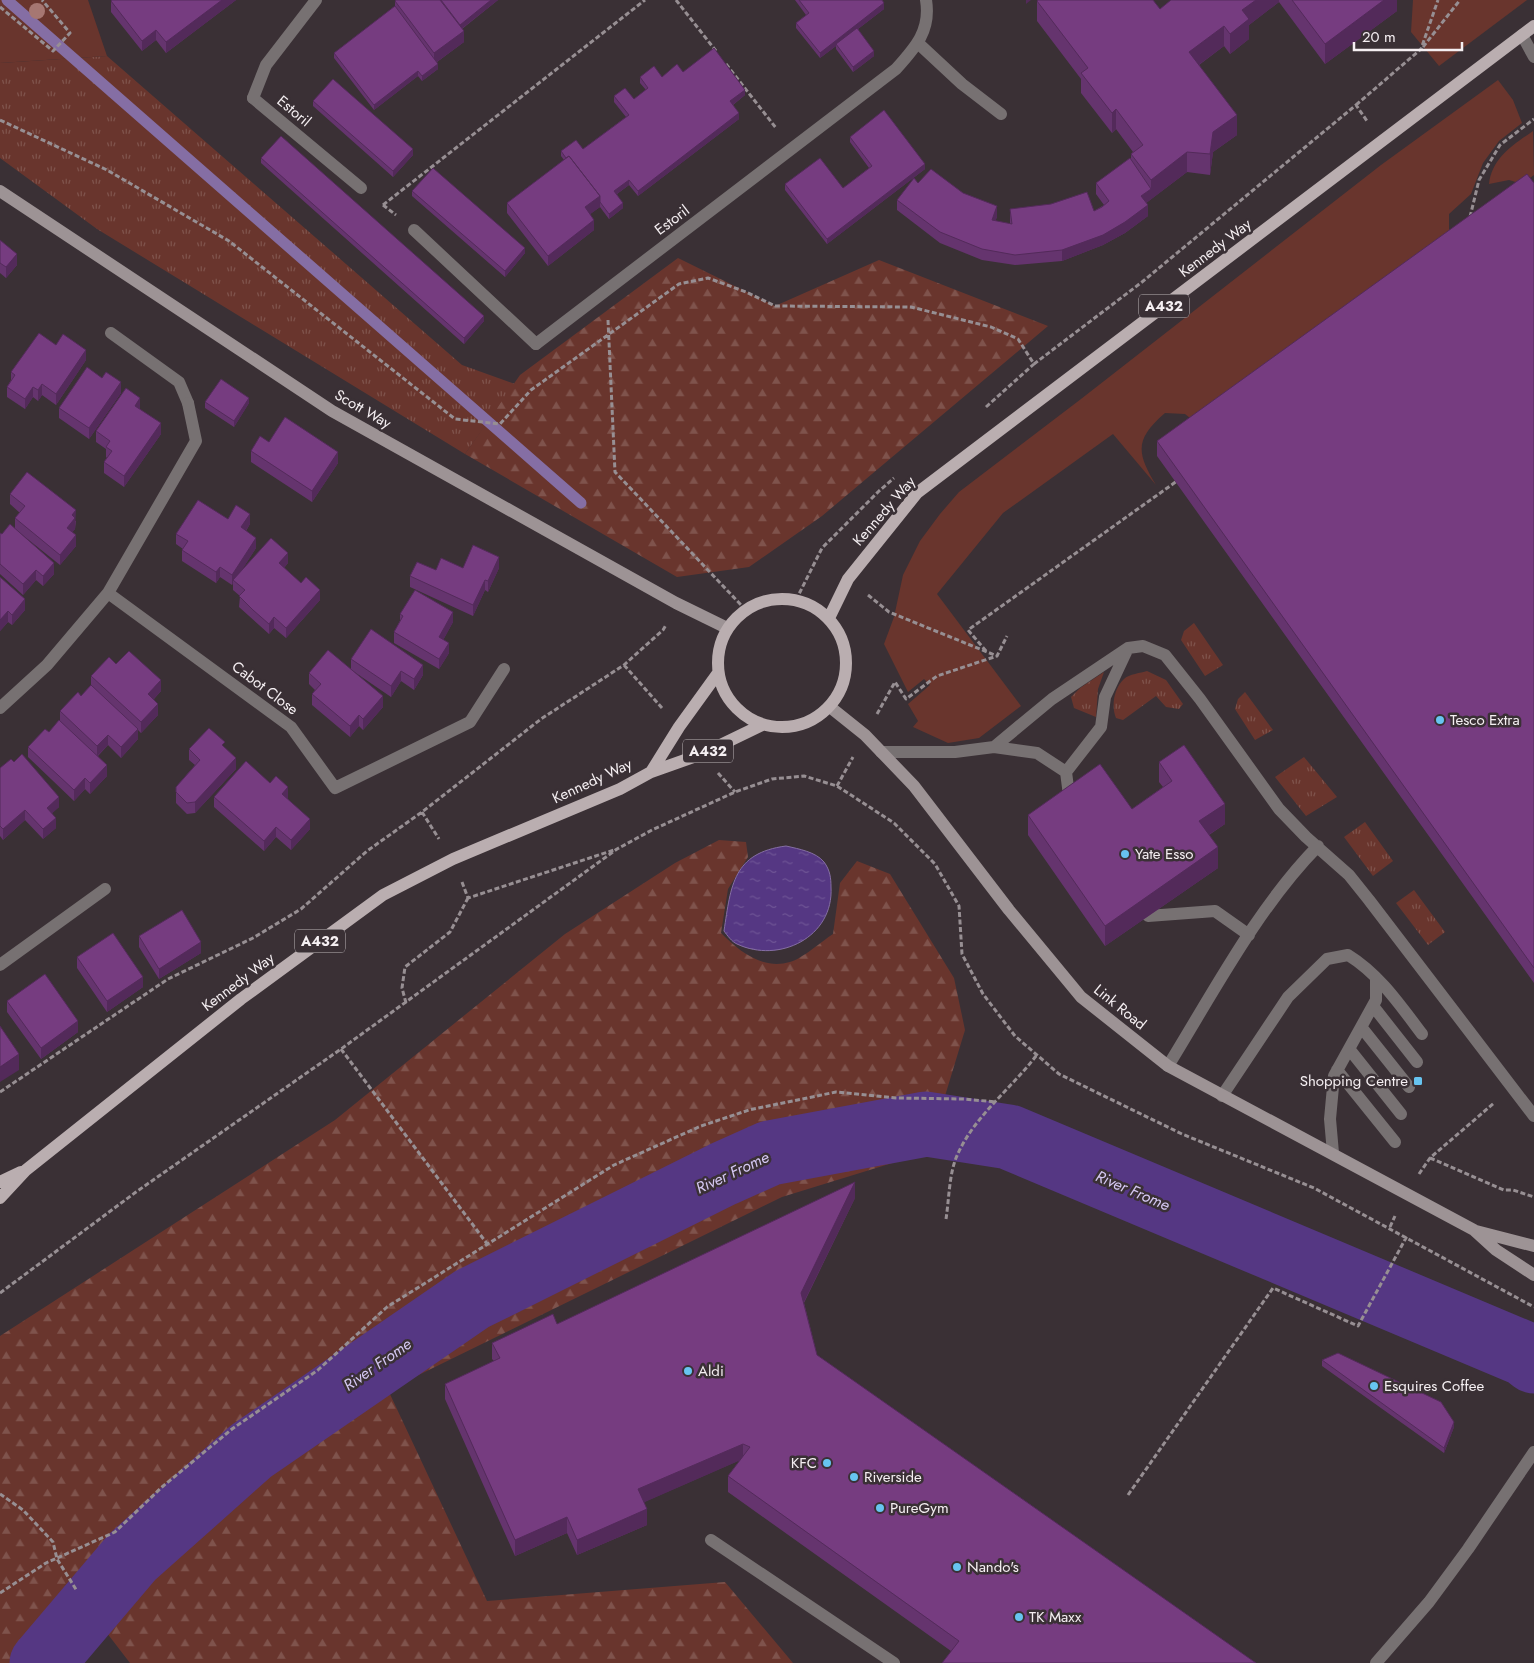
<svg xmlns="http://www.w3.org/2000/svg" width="1534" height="1663" viewBox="0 0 1534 1663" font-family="Jost,sans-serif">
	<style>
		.grass { fill: url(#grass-tufts) }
		.forest { fill: url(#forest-firs) }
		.green { fill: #69352d }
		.water { fill: url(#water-ripples); stroke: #856ea4 }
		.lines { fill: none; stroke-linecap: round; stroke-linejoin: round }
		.stream { stroke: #856ea4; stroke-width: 11 }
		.river { stroke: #553783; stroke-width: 65 }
		.path { stroke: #978f93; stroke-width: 3; stroke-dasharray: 5 2.5; stroke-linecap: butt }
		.lane { stroke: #777172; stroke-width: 12 }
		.street { stroke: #777172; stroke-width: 12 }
		.secondary { stroke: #9d9395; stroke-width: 12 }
		.primary { stroke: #baaeb0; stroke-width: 12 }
		.tree { fill: #a67772 }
		.wall { fill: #65346e }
		.shaded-wall { fill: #532a5a }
		.building { fill: #763c80; stroke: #532a5a }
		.poi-dot { fill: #67c4f0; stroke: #3a3035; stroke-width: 2 }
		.labels { text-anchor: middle; stroke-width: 5; stroke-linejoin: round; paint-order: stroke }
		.shield { fill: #3a3035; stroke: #bdb6b9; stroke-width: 1 }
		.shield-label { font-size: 14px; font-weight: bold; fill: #f5eff2 }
		.street-label { font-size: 15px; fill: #f5eff2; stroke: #3a3035 }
		.poi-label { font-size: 15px; fill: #f5eff2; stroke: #3a3035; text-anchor: start }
		.water-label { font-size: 16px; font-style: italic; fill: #d5c8f3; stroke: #3a3035 }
	</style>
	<defs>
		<pattern id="grass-tufts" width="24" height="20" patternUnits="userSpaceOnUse" patternTransform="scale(1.25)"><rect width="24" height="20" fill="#69352d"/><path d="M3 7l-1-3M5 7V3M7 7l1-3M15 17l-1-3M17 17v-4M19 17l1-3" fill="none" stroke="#7f534c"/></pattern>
		<pattern id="forest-firs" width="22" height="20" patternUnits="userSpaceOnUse" patternTransform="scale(1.25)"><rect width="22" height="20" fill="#69352d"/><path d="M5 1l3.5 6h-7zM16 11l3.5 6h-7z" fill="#7f534c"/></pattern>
		<pattern id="water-ripples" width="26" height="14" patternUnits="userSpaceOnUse" patternTransform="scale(1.25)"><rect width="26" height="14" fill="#553783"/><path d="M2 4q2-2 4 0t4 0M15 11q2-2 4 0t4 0" fill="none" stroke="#6e5495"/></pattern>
	</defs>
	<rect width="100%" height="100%" fill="#3a3035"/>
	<path class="grass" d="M107,56L462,365L515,384L465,454L97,229L0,158V63Z
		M1194,623L1223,665L1205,676L1181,640L1184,631Z
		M1147,671L1166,680L1183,704L1179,709L1166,707L1156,696L1123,720L1116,718C1111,706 1114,688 1124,679C1129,674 1141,673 1147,671Z
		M1104,672L1098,689L1096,717L1074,708L1071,697L1080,688Z
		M1245,692L1273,730L1255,740L1235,709L1238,699Z
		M1304,757L1337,797L1306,816L1275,777Z
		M1365,822L1393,861L1373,876L1344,837Z
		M1414,890L1445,932L1428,945L1396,903Z"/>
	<path class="forest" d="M678,258L775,306L879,260L1048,326L822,516L749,567L677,577L465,454L520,375Z
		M719,840L746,842L748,857L728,889L721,933C739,951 762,970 790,962C802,959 822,941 833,934L840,883L857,861L890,874L954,978L965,1030L928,1152L782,1197L388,1390L487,1601L725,1582L793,1663H130L100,1624L66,1663H0V1336L335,1120L565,934L675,863Z"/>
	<path class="green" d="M0,0H88L107,56L0,63Z
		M1413,0H1527L1439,66L1411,32Z
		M1498,80L1513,100L1522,123L1499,141L1483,163L1471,194L1449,214V239L1195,422L1185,414L1165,413C1135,439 1136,452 1156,485L1113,434L1003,513L937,594L1021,706L979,738L948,743L913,727L918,721L908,704L930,685L924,679L908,692L884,644L894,617L903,575L920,541L940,514L959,492L1081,399L1381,165Z
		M1533,131L1534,175L1522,184L1509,180L1489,184C1492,158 1513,145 1533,131Z"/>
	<path class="water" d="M786,846C799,849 816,852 824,862C830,870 831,878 831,887C834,937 779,964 737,944C732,942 727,935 724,931C731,885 733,853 786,846Z"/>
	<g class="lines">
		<path class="stream" d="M7,0L581,503"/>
		<path class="river" d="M42,1663L132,1557L251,1451L472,1299L723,1174L770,1153L926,1124L1009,1137L1525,1354L1534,1361"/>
		<path class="path" d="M676,0L716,51
			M0,7L53,51L70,33L42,0
			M1423,47L1460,0
			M726,64L776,128
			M1356,105L1421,49L1438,0
			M0,120L107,170L229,241L455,419L500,424L531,390L679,284L708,278L746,292L775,306L911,307L991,327L1018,339L1034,364L1142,282L1356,105L1367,121
			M383,205L645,0
			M383,205L396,215
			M1470,217L1479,180L1500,145L1534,119
			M608,320L615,472L742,606
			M986,407L1034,364
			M868,595L889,612L997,656
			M796,600L822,548L879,491L894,478
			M986,651L968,630L1177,481
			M624,665L662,708
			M877,714L895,682L906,699L937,676L997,656L1007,636
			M718,773L735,792
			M837,786L853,757
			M422,812L439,839
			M462,882L468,898L614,850
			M406,1003L402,988L405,967L450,932L468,898
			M341,1049L488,1245
			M0,1092L168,979L253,938L301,909L367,851L422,812L541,719L624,665L663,630L666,625
			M1430,1158L1504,1190H1513L1534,1197
			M1419,1174L1430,1158L1494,1103
			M946,1219C949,1200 949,1176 956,1158C973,1117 1009,1091 1036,1056
			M1390,1227L1395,1216
			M0,1293L136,1192L341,1049L617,849L652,830L735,792L772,779L804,776L837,786L894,823L935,864L959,906L962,954L983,994L1015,1036L1059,1074L1182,1134L1314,1188L1534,1307
			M0,1494L23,1510L53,1542L57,1559L77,1591
			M1128,1495L1273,1288L1358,1326L1407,1236
			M0,1593L46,1563L115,1532L162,1487L232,1429L318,1370L387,1307L614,1165L701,1126L749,1110L836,1092L896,1098L964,1099L996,1102"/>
		<path class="lane" d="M1522,35L1534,57
			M253,98L361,188
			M414,230L536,344
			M111,333L179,382L188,403
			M994,747L1037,753L1066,772
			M881,752H955L994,747L1052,699L1128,648L1143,646L1165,655L1200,699L1279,809L1306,837L1349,875L1369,900L1534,1116
			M1070,803L1066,772L1101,727L1105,697L1128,648
			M1138,904L1148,916L1215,911L1249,935
			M0,965L105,889
			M1373,1006L1417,1062
			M1362,1028L1409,1087
			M1350,1050L1401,1114
			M1168,1066C1213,993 1258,907 1318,846
			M1337,1070L1395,1142
			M1222,1096L1288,997L1327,959L1348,955C1379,974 1400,1005 1422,1034
			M1333,1153L1330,1119L1334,1076L1376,1000V978
			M711,1540L894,1663
			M1376,1663L1429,1602L1468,1549L1534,1452"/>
		<path class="street" d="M919,44L962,84L1001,114
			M253,98L266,65L316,0
			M536,344L896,69C916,47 931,30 926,0
			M108,593L291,727L335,788L470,722L504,669
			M0,708L47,665L108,593L196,441L188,403"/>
		<path class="secondary" d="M0,191L332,411L676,603L727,628
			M830,707L865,735L914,786L1009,910L1081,997L1168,1066L1474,1230L1496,1250L1534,1275
			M1476,1231L1534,1246"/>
		<path class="primary" d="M718 663a64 64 0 1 1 128 0a64 64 0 1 1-128 0Z
			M829,618L848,579L917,493L1534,26
			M651,772L679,727L718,673
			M0,1182L21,1172
			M0,1198L26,1170L241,999L383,895L453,859L620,789L651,772L702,754L762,725"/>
	</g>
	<circle class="tree" cx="37" cy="11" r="8"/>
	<path class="wall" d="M236,0L166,53L156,40L142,51L111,12V1Z
		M396,0H498L462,29L464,42L437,62L438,69L422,81L418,76L374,110L334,58V53L395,6V1Z
		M795,0H882L884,9L858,29L874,56L853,72L836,49V46L820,58L796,28V23L806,15Z
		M1171,0H1397V11L1325,64L1279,2L1249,25V39L1230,54L1224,46L1199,65L1237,135L1213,152L1210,175L1187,172L1146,203L1148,216L1125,233L1103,245L1062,261L1015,265L982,260L940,243L897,210V200L918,183L963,193L997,217L995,221L1010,224V209L1094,211L1104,205L1096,194V183L1131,161V154L1133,152L1116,129L1112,133L1081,93V79L1037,21V1L1160,9Z
		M683,72L745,95L733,105L739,119L638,196L629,185L617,194L623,208L609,219L600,207L590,214L594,230L548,266L507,213V203L564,160L561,156V151L583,149L626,117L614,102V96L634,99L646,90L640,83V77H662Z
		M313,101L413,155L393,177L313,106Z
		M850,137L925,169L827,244L785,190V184L843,188L869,168L850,142Z
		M261,158L484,321L464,344L261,163Z
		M1534,183V983L1157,456V441Z
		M412,191L525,253L505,277L412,196Z
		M0,240L17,265L6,278L0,273Z
		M56,345L86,360L56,405L42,395L38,401L33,397L25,409L7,397V387L11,380V372Z
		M102,378L121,393L89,439L59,418V408Z
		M205,402L249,403L234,427L205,408Z
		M140,408V409L161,434L124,487L104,473V462L107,458L106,457V449L96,442V431Z
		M269,442L338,463L312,502L251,462V451Z
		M10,494L76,521L75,529L72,532L76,546L60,565L15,529V518L20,513L10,504Z
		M228,519L250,524L246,531L256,548L241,571L288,563L284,568L320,600L286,638L274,628L269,634L239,607L240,596L233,590V583L232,585L220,577L216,583L182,561V550L183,549L176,544V534Z
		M0,533L54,574L43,586L36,580L23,595L0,574Z
		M463,568H499L488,592L485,590L473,616L410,587V576L436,570Z
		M0,577L25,610L12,625L8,622L0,631Z
		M400,614L453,622L443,640L449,653L439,669L394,643V632L400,621Z
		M351,659L423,675L414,690L401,681L391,697L353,671L383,707L363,730L359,726L350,737L312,705V694L315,690L309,684V673L351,669Z
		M116,664L161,691L154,699L158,715L141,733L138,730V739L121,758L108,745L98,756L107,776L90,794L85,789L74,801L28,757V747L49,732L60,721V711L81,696L91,685V676Z
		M225,748L236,769L195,813L187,814L176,803V787L195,765L189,760V749Z
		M1159,762L1225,824L1209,835L1218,868L1105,946L1028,835V815L1132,809L1163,787L1159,782Z
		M0,768L59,807L52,813L56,828L43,839L25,820L3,840L0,836Z
		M270,783L288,798H287L310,829L291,850L276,837L264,851L214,807V797Z
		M139,936L201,953L159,979L139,947Z
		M77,957L143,987L107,1012L77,968Z
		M7,1001L78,1032L41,1059L7,1012Z
		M855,1198L804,1303L817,1355L1256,1663L951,1651L728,1492V1476L740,1460L644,1502L647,1525L577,1555L567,1533L515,1556L445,1399V1384L494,1361L492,1359V1343L557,1324Z
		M1322,1360L1454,1427L1444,1453L1322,1366Z"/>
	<path class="shaded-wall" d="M222,0H236L166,53V42Z
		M491,0H498L460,30V25Z
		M1026,0H1031L1026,4Z
		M1256,0H1279V2L1249,25V39L1230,54V34L1242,10Z
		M1384,0H1397V11L1325,64V44Z
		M884,3V9L837,45L836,44V46L820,58V53Z
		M1224,26V46L1189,72V52Z
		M156,30V40L142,51V41Z
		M464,31V42L434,64V53Z
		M874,51V56L853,72V67Z
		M438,64V69L422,81V76Z
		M418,71V76L374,110V105Z
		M745,90V95L730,107V101Z
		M1116,109V129L1112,133V113Z
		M739,113V119L638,196V191Z
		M1237,115V135L1213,152L1210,175V154L1213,132Z
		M413,149V155L393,177V171Z
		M1187,152V172L1141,207V196L1151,189V180Z
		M925,164V169L827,244V239Z
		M629,180V185L614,196V191Z
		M600,196V207L585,218V207Z
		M623,203V208L609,219V214Z
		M1148,205V216L1125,233L1103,245L1062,261V250Z
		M997,206V217L992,231V220Z
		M594,220V230L548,266V256Z
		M525,248V253L505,277V271Z
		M17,254V265L6,278V267Z
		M484,316V321L464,344V338Z
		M86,350V360L56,405V394Z
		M121,382V393L89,439V428Z
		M42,384V395L38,401V390Z
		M33,387V397L25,409V399Z
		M140,398V408L135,416V406Z
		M249,398V403L234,427V421Z
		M161,423V434L124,487V476Z
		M338,452V463L312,502V491Z
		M76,510L75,529L67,539V528L72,515Z
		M250,514V524L241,538V527Z
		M76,535V546L60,565V555Z
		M256,538V548L235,581L233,580V583L232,585V575Z
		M288,553V563L279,574V563Z
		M499,557V568L488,592V581Z
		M54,563V574L43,586V576Z
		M220,567V577L216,583V572Z
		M36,570V580L23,595V584Z
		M485,580V590L473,616V605Z
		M320,590V600L286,638V628Z
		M25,599V610L12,625V615Z
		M8,611V622L0,631V620Z
		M453,612V622L439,648V637Z
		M274,617V628L269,634V624Z
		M449,643V653L439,669V659Z
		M423,665V675L414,690V679Z
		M401,671V681L391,697V686Z
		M161,680V691L148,705V694Z
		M383,696V707L363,730V719Z
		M158,704V715L141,733V722Z
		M359,715V726L350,737V726Z
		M138,729V739L121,758V747Z
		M108,735V745L97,756V746Z
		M236,758V769L195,813V802Z
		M107,765V776L90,794V783Z
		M85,778V789L74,801V790Z
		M288,787V798L282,804V794Z
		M59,797V807L47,818V808Z
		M1225,804V824L1199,841V821Z
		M25,810V820L3,840V829Z
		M56,818V828L43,839V829Z
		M310,819V829L291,850V840Z
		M276,827V837L264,851V841Z
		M1218,847V868L1105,946V926Z
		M201,942V953L159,979V969Z
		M143,977V987L107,1012V1001Z
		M78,1021V1032L41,1059V1048Z
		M19,1054V1070L0,1082V1067Z
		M855,1182V1198L801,1308V1293Z
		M1454,1422V1427L1444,1453V1448Z
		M743,1444V1459L638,1505V1489Z
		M647,1509V1525L577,1555V1540Z
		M567,1517V1533L515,1556V1540Z"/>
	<path class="building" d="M112,0H222L166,42L156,30L142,41L111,1Z
		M396,0H440L464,31L434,53L395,1Z
		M441,0H491L460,25Z
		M799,0H882L884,3L820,53L796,23L809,13Z
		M1038,0H1153L1160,9L1171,0H1256L1242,10L1249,19L1230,34L1224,26L1189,52L1237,115L1213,132L1210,154L1187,152L1151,180L1131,154L1143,145L1116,109L1112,113L1081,73L1088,68L1037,1Z
		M1292,0H1384L1325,44Z
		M395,6L438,64L422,76L418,71L374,105L334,53Z
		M857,28L874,51L853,67L836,44Z
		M714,48L745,90L730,101L739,113L638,191L629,180L614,191L623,203L609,214L600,202V196L569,156L566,158L561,151L576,140L583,149L629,115L614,96L625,88L634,99L648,88L640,77L654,66L662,77L677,64L683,72Z
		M333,79L413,149L393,171L313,101Z
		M884,110L925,164L827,239L785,184L820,158L843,188L872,166L850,137Z
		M281,136L484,316L464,338L261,158Z
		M569,156L600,196L585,207L594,220L548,256L507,203Z
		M1130,158L1151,189L1141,196L1148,205L1125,222L1103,235L1062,250L1015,255L982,249L940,232L897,200L914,178L918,183L931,169L963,193L997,206L992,220L1012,224L1010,209L1051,204L1087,192L1094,211L1102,207L1109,201L1096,183Z
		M433,168L525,248L505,271L412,191Z
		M1527,174L1534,183V968L1157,441Z
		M0,240L17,254L6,267L0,263Z
		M39,333L56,345L63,334L86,350L56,394L42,384L38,390L33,387L25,399L7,387L15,375L11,372Z
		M87,367L102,378L106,372L121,382L89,428L59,408Z
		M221,379L249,398L234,421L205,402Z
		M126,388L140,398L135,406L161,423L124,476L104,462L112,451L106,447L110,441L96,431Z
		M285,417L338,452L312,491L251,451L260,436L269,442Z
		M27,472L76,510L72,515L75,518L67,528L76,535L60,555L15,518L25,506L10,494Z
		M198,500L228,519L236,505L250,514L241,527L256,538L232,575L220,567L216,572L182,550L188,541L176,534Z
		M10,524L54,563L43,576L36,570L23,584L0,564V533L2,534Z
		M271,538L288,553L279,563L301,583L306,577L320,590L286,628L274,617L269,624L253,610L239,596L245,590L233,580Z
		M473,545L499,557L488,581L485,580L473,605L410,576L417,562L436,570L441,558L463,568Z
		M0,577L25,599L12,615L8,611L0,620Z
		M415,590L453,612L439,637L449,643L439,659L394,632L403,616L400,614Z
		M371,629L423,665L414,679L401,671L391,686L351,659Z
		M328,650L383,696L363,719L359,715L350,726L312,694L321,684L309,673Z
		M129,651L161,680L148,694L158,704L141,722L91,676L109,657L116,664Z
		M91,685L138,729L121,747L108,735L97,746L60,711L78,692L81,696Z
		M59,720L107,765L90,783L85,778L74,790L28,747L45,729L49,732Z
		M209,728L225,742L222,745L236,758L195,802L187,803L176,792V787L200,760L189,749Z
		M1184,745L1225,804L1199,821L1218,847L1105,926L1028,815L1100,764L1132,809L1172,781L1159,762Z
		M22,754L59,797L47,808L56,818L43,829L25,810L3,829L0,826V768L11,759L14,762Z
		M246,761L270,783L276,776L288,787L282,794L310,819L291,840L276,827L264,841L214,797Z
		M182,910L201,942L159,969L139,936Z
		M113,933L143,977L107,1001L77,957Z
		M45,974L78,1021L41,1048L7,1001Z
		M0,1026L19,1054L0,1067Z
		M855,1182L801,1293L817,1355L1256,1663H942L959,1641L728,1476L750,1447L743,1444L638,1489L647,1509L577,1540L567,1517L515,1540L445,1384L500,1358L492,1343L553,1314L557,1324Z
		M1338,1353L1441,1402L1454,1422L1444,1448L1322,1360Z"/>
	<g class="poi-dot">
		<circle cx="1440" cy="720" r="5"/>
		<circle cx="1125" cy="854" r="5"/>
		<rect x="1413" y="1076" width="10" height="10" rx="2.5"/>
		<circle cx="688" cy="1371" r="5"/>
		<circle cx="1374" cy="1386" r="5"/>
		<circle cx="827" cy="1463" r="5"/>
		<circle cx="854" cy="1477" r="5"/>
		<circle cx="880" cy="1508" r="5"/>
		<circle cx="957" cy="1567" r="5"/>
		<circle cx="1019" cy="1617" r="5"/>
	</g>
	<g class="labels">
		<g class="shield">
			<rect x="1139" y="294.5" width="50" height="23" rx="4"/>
			<rect x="683" y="739.5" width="50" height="23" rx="4"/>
			<rect x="295" y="929.5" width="50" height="23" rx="4"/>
		</g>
		<g class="shield-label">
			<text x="1164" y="311">A432</text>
			<text x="708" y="756">A432</text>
			<text x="320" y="946">A432</text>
		</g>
		<g class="street-label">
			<text transform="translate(294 111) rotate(40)" y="5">Estoril</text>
			<text transform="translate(672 220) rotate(-37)" y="5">Estoril</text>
			<text transform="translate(1215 248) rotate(-37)" y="5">Kennedy Way</text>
			<text transform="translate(363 409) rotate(30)" y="5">Scott Way</text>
			<text transform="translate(884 511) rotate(-49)" y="5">Kennedy Way</text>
			<text transform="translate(265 688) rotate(37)" y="5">Cabot Close</text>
			<text transform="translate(592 781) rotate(-25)" y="5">Kennedy Way</text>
			<text transform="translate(238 982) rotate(-37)" y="5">Kennedy Way</text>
			<text transform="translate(1120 1007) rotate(39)" y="5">Link Road</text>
		</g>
		<g class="poi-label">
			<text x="1450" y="725">Tesco Extra</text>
			<text x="1135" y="859">Yate Esso</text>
			<text x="1408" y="1086" text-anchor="end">Shopping Centre</text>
			<text x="698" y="1376">Aldi</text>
			<text x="1384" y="1391">Esquires Coffee</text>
			<text x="817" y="1468" text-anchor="end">KFC</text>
			<text x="864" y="1482">Riverside</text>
			<text x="890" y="1513">PureGym</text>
			<text x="967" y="1572">Nando's</text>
			<text x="1029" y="1622">TK Maxx</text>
		</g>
		<g class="water-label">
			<text transform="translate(732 1172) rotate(-25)" y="6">River Frome</text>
			<text transform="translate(1133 1190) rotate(23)" y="6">River Frome</text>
			<text transform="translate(377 1364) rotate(-35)" y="6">River Frome</text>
		</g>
	</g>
	<path d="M1354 42v8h108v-8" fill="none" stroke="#f5eff2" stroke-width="2.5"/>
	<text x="1362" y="42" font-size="15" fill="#f5eff2" stroke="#3a3035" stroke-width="4" paint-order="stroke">20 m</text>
</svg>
